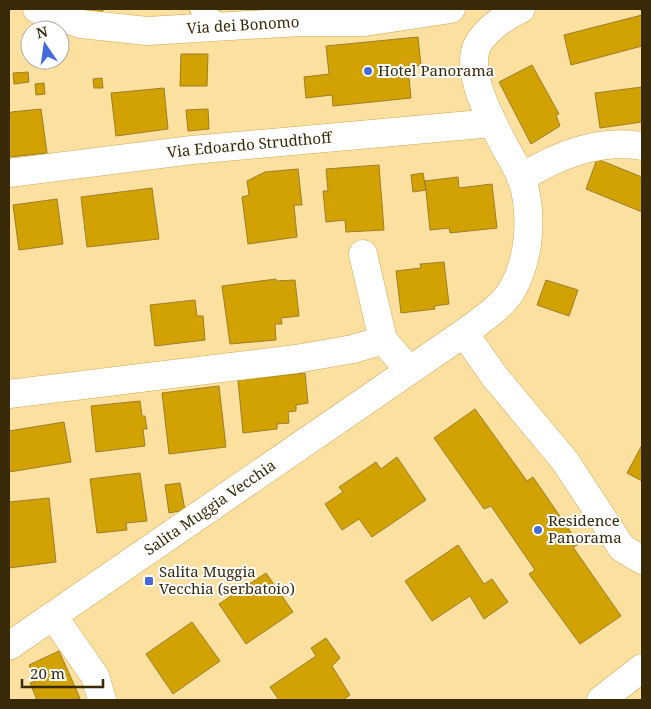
<svg xmlns="http://www.w3.org/2000/svg" width="651" height="709" viewBox="0 0 651 709" font-family="'Noto Serif',serif">
	<style>
		.building { fill: #d2a202; stroke: #9e7d27 }
		.lines { fill: none; stroke-linecap: round; stroke-linejoin: round }
		.service-casing { stroke: #cca957; stroke-width: 18 }
		.minor-casing { stroke: #cca957; stroke-width: 29 }
		.service { stroke: #fff; stroke-width: 16 }
		.minor { stroke: #fff; stroke-width: 28 }
		.poi-dot { fill: #446adc; stroke: #fff; stroke-width: 2 }
		.labels { text-anchor: middle; stroke-width: 4; stroke-linejoin: round; paint-order: stroke }
		.street-label { font-size: 15px; fill: #382a06; stroke: #fff }
		.poi-label { font-size: 15px; fill: #382a06; stroke: #fff; text-anchor: start }
	</style>
	<rect width="100%" height="100%" fill="#fce0a0"/>
	<path class="building" d="M60,9H103L102,15L84,10L82,15Z
		M642,15V46L571,65L564,35Z
		M418,37L421,65L408,67L411,98L333,106L332,95L306,98L304,77L329,74L326,46Z
		M181,54H208L207,86H180Z
		M532,65L559,114L556,115L560,126L531,144L499,82Z
		M28,72L29,82L14,84L13,73Z
		M102,78L103,88H94L93,79Z
		M44,83L45,94L36,95L35,84Z
		M642,87V122L600,128L595,93Z
		M164,88L168,129L116,136L111,93Z
		M41,109L47,153L9,157V114L11,112Z
		M208,109L209,129L188,131L186,110Z
		M597,159L642,177V212L586,189Z
		M379,165L384,230L346,232L345,220L326,222L323,191H328L326,169Z
		M298,169L302,205H294L297,237L248,244L242,197L249,195L247,181L265,172Z
		M423,173L426,190L413,192L411,175Z
		M458,177L459,188L492,184L497,228L450,233L449,228L430,230L425,181Z
		M152,188L159,239L87,247L81,197Z
		M57,199L63,244L19,250L13,205Z
		M444,262L449,304L434,306L435,309L401,313L396,271L421,268L420,264Z
		M276,279V281L295,280L299,316L281,318L282,324H275L276,340L230,344L222,286Z
		M546,280L578,290L569,316L537,305Z
		M195,300L197,316H203L205,340L155,346L150,305Z
		M305,373L308,403L296,405V411L288,412L289,423L277,424V429L243,433L238,380Z
		M219,386L226,447L169,454L162,393Z
		M140,401L142,416H145L147,429H143L145,446L96,452L91,406Z
		M475,409L527,481L533,477L579,544L573,547L621,616L580,644L529,574L535,570L491,506L484,509L434,438Z
		M64,422L71,462L9,472V431Z
		M642,445V481L627,473Z
		M397,457L426,500L372,537L359,519L342,530L325,504L343,492L339,487L376,462L381,469Z
		M140,473L147,521L126,523L127,530L97,533L90,479Z
		M180,483L185,510L169,513L165,485Z
		M49,498L56,562L9,568V502Z
		M458,545L484,584L492,579L508,602L484,619L470,596L432,621L405,581Z
		M266,573L293,612L246,644L219,604Z
		M192,622L220,661L173,694L146,654Z
		M326,638L340,658L332,666L350,695L343,700H279L270,687L316,656L311,648Z
		M59,651L80,698L75,700H37L30,683L36,681L29,665Z"/>
	<g class="lines">
		<g class="service-casing">
			<path id="service" d="M198,9L225,23"/>
		</g>
		<g class="minor-casing">
			<g id="minor">
				<path id="s1" d="M37,9L81,24L147,31L300,22H365L451,9"/>
				<path id="s2" d="M9,173L192,150L493,123"/>
				<path d="M521,178C558,155 598,139 642,146"/>
				<path d="M363,254L383,340L409,370"/>
				<path d="M464,333L495,377L565,461L622,548L642,560"/>
				<path d="M9,394L296,359L353,349L383,340"/>
				<path d="M53,616L95,676L102,700"/>
				<path id="s3" d="M9,646L464,333C480,321 502,307 512,290C530,258 533,214 522,179C518,169 511,158 506,149C493,123 469,82 475,52C479,34 505,16 521,9"/>
				<path d="M601,700L642,668"/>
			</g>
		</g>
		<use href="#service" class="service"/>
		<use href="#minor" class="minor"/>
	</g>
	<g class="poi-dot">
		<circle cx="368" cy="71" r="5"/>
		<circle cx="538" cy="530" r="5"/>
		<rect x="144" y="576" width="10" height="10" rx="2.5"/>
	</g>
	<g class="labels">
		<g class="street-label">
			<text dy="5" stroke="none"><textPath href="#s1" startOffset="209">Via dei Bonomo</textPath></text>
			<text dy="5" stroke="none"><textPath href="#s2" startOffset="242">Via Edoardo Strudthoff</textPath></text>
			<text dy="5" stroke="none"><textPath href="#s3" startOffset="244">Salita Muggia Vecchia</textPath></text>
		</g>
		<g class="poi-label">
			<text x="378" y="76">Hotel Panorama</text>
			<text x="548" y="526">Residence<tspan x="548" dy="17">Panorama</tspan></text>
			<text x="159" y="577">Salita Muggia<tspan x="159" dy="17">Vecchia (serbatoio)</tspan></text>
		</g>
	</g>
	<rect width="651" height="709" fill="none" stroke="#382a06" stroke-width="20"/>
	<g transform="translate(45 45) rotate(347)"><circle r="24" fill="#ffffff" stroke="#afaa9b"/>
	<path d="M0-4L9 19L0 12L-9 19Z" fill="#446adc"/>
	<text y="-8" font-size="14" font-weight="bold" text-anchor="middle" fill="#382a06">N</text>
	</g>
	<path d="M22 679v8h81v-8" fill="none" stroke="#382a06" stroke-width="2.5"/>
	<text x="30" y="679" font-size="15" fill="#382a06" stroke="#ffffff" stroke-width="4" paint-order="stroke">20 m</text>
</svg>
